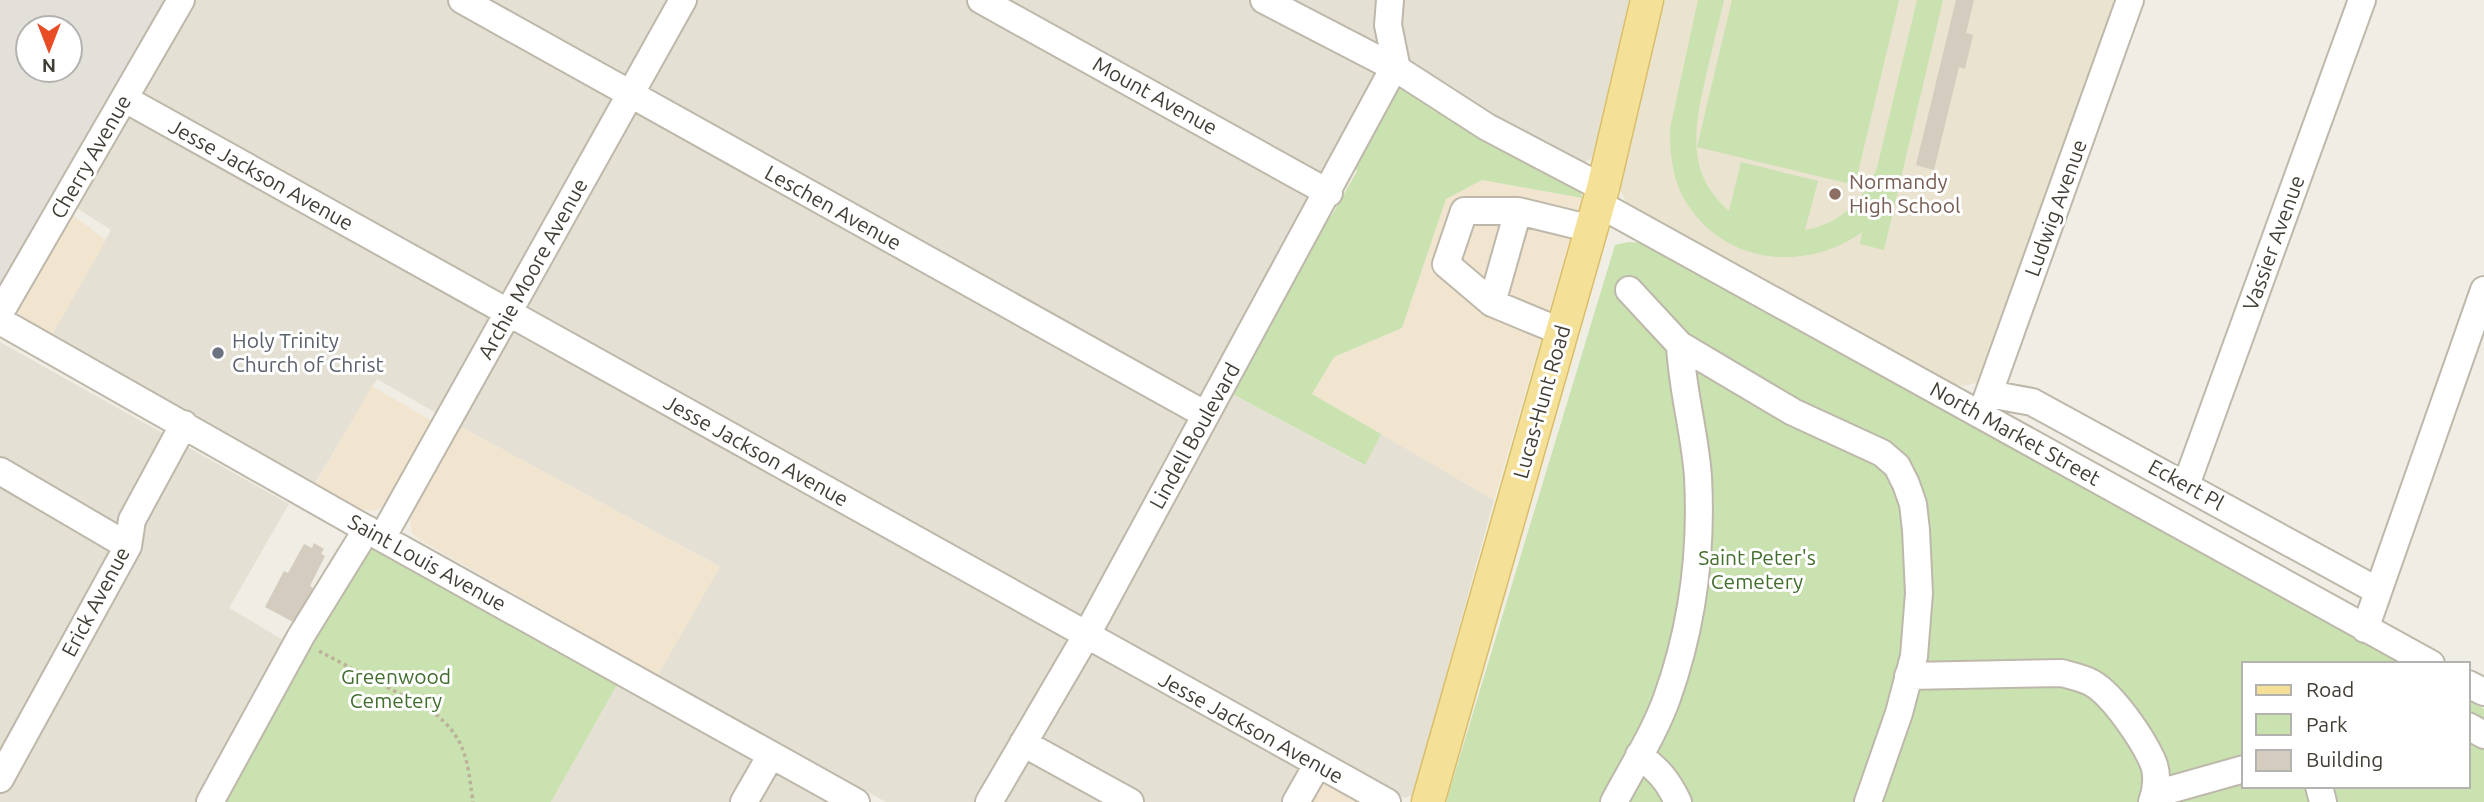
<svg xmlns="http://www.w3.org/2000/svg" width="2484" height="802" viewBox="0 0 2484 802" font-family="Ubuntu,sans-serif">
	<style>
		.residential { fill: #e4e0d3 }
		.commercial { fill: #f1e5d0 }
		.industrial { fill: #e3dfd9; fill-rule: evenodd }
		.education { fill: #e9e3cf }
		.green { fill: #c9e2b0 }
		.building { fill: #d4ccbe }
		.lines { fill: none; stroke-linecap: round; stroke-linejoin: round }
		.minor-casing { stroke: #beb8ab; stroke-width: 30 }
		.major-casing { stroke: #d9be6a; stroke-width: 35 }
		.path { stroke: #bcb29a; stroke-width: 3.5; stroke-dasharray: 3.5 3.5; stroke-linecap: butt }
		.minor { stroke: #fff; stroke-width: 26 }
		.major { stroke: #f5e098; stroke-width: 32 }
		.education-dot { fill: #8d6e63; stroke: #fff; stroke-width: 2.5 }
		.worship-dot { fill: #6b7280; stroke: #fff; stroke-width: 2.5 }
		.labels { text-anchor: middle; stroke-width: 6; stroke-linejoin: round; paint-order: stroke }
		.street-label { font-size: 21px; fill: #423e35; stroke: #fff }
		.education-label { font-size: 21px; fill: #785e54; stroke: #fff; text-anchor: start }
		.worship-label { font-size: 21px; fill: #5b616d; stroke: #fff; text-anchor: start }
		.park-label { font-size: 21px; fill: #426e2d; stroke: #fff }
	</style>
	<rect width="100%" height="100%" fill="#f0ede4"/>
	<path class="residential" d="M191,0H1249L1373,67L1375,75L1210,382L1364,465L1381,434L1494,500L1413,795L1406,798L1398,795L1286,802H886L658,675L719,566L459,426L377,379L314,485L52,335L111,230L74,206Z
		M1279,0H1629L1592,158L1585,162L1575,160Z
		M0,342L289,504L229,608L290,644L195,802H0Z
		M618,683L831,802H551Z"/>
	<path class="commercial" d="M1482,180L1582,198L1494,500L1312,394L1334,357L1402,328L1446,199Z
		M70,213L106,240L52,335L20,315L15,309Z
		M372,386L432,421L383,507L373,511L361,509L315,485Z
		M459,426L720,567L658,675L420,540L412,533L410,521L412,509Z
		M1318,778L1363,802H1304Z"/>
	<path class="industrial" d="M0,0H170L0,298ZM28,28H70V70H28Z"/>
	<path class="education" d="M1663,0H2119L1980,382L1963,386L1941,382L1627,203L1620,190Z"/>
	<path class="green" d="M1698,0H1724C1718,25 1712,50 1706,75C1695,126 1684,172 1729,211L1741,162L1818,181L1805,230C1839,225 1865,199 1877,168L1917,0H1943L1884,250L1860,244L1862,232C1804,274 1720,264 1683,197C1672,176 1670,152 1670,129Z
		M1732,0H1899L1855,185L1697,147Z
		M1401,88L1580,185L1582,198L1482,180L1446,199L1402,328L1334,357L1312,394L1381,434L1365,465L1227,391L1316,227L1332,215L1357,171L1351,165L1393,90Z
		M1628,242L1643,243L2402,664H2244V786H2468V700L2484,709V802H1446L1615,245Z
		M354,538L618,683L551,802H195Z"/>
	<path class="building" d="M1956,0H1974L1966,33L1973,35L1965,69L1959,67L1934,170L1916,165Z
		M314,543L324,549L321,554L325,556L310,586L313,588L295,623L265,607L284,571L288,573L304,544L312,548Z"/>
	<g class="lines">
		<g class="minor-casing">
			<path id="minor" d="M462,0L1206,415
				M981,0L1329,193
				M1264,0L1397,69L1487,127L1603,188
				M1390,0L1388,25L1397,69
				M125,99L1387,802
				M1599,204L2431,664
				M1629,290L1680,345L1793,412L1882,453L1897,466L1906,484L1913,504L1916,530L1919,593L1914,656L1899,713L1868,802
				M1492,303L1446,264L1464,211H1518
				M0,313L181,0
				M0,321L382,538L856,802
				M1562,332L1492,303L1518,211L1592,229
				M1989,394L2032,402L2378,591
				M1981,415L2130,0
				M0,471L128,546
				M2186,485L2362,0
				M382,538L683,0
				M2365,629L2484,290
				M1908,676L2062,673C2072,676 2083,678 2092,683C2113,695 2142,738 2152,760C2158,772 2157,789 2152,802
				M2468,684L2484,692
				M2468,726L2484,735
				M1023,743L1130,802
				M1639,755C1659,771 1667,779 1678,802
				M0,779L128,546L132,520L184,424
				M2319,786L2323,802
				M2155,794L2244,769
				M210,802L301,636L367,529
				M744,802L771,755
				M989,802L1086,636L1390,75L1397,69
				M1296,802L1317,765
				M1614,802C1632,768 1654,734 1667,698C1692,628 1702,551 1698,477C1695,433 1682,390 1680,345"/>
		</g>
		<g class="major-casing">
			<path id="major" d="M1428,802L1603,188L1647,0"/>
		</g>
		<path class="path" d="M319,651L432,711C467,739 467,760 473,802"/>
		<use href="#minor" class="minor"/>
		<use href="#major" class="major"/>
	</g>
	<circle class="education-dot" cx="1835" cy="194" r="7"/>
	<circle class="worship-dot" cx="218" cy="353" r="7"/>
	<g class="labels">
		<g class="street-label">
			<text transform="translate(1155 96) rotate(29)" y="7">Mount Avenue</text>
			<text transform="translate(91 157) rotate(-60)" y="7">Cherry Avenue</text>
			<text transform="translate(261 175) rotate(29)" y="7">Jesse Jackson Avenue</text>
			<text transform="translate(833 208) rotate(29)" y="7">Leschen Avenue</text>
			<text transform="translate(2056 208) rotate(-70)" y="7">Ludwig Avenue</text>
			<text transform="translate(2274 243) rotate(-70)" y="7">Vassier Avenue</text>
			<text transform="translate(533 269) rotate(-61)" y="7">Archie Moore Avenue</text>
			<text transform="translate(1542 402) rotate(-74)" y="7">Lucas-Hunt Road</text>
			<text transform="translate(2015 434) rotate(29)" y="7">North Market Street</text>
			<text transform="translate(1195 436) rotate(-61)" y="7">Lindell Boulevard</text>
			<text transform="translate(756 451) rotate(29)" y="7">Jesse Jackson Avenue</text>
			<text transform="translate(2186 485) rotate(29)" y="7">Eckert Pl</text>
			<text transform="translate(427 563) rotate(29)" y="7">Saint Louis Avenue</text>
			<text transform="translate(96 602) rotate(-62)" y="7">Erick Avenue</text>
			<text transform="translate(1251 728) rotate(29)" y="7">Jesse Jackson Avenue</text>
		</g>
		<g class="education-label">
			<text x="1849" y="189">Normandy<tspan x="1849" dy="24">High School</tspan></text>
		</g>
		<g class="worship-label">
			<text x="232" y="348">Holy Trinity<tspan x="232" dy="24">Church of Christ</tspan></text>
		</g>
		<g class="park-label">
			<text x="1757" y="565">Saint Peter's<tspan x="1757" dy="24">Cemetery</tspan></text>
			<text x="396" y="684">Greenwood<tspan x="396" dy="24">Cemetery</tspan></text>
		</g>
	</g>
	<rect x="2242" y="662" width="228" height="126" fill="#ffffff" stroke="#b3b2ae" stroke-width="2"/>
	<rect x="2256" y="685" width="35" height="10" fill="#f5e098" stroke="#b3b2ae" stroke-width="2"/>
	<text x="2306" y="697" font-size="21" fill="#423e35">Road</text>
	<rect x="2256" y="714" width="35" height="21" fill="#c9e2b0" stroke="#b3b2ae" stroke-width="2"/>
	<text x="2306" y="732" font-size="21" fill="#423e35">Park</text>
	<rect x="2256" y="750" width="35" height="21" fill="#d4ccbe" stroke="#b3b2ae" stroke-width="2"/>
	<text x="2306" y="767" font-size="21" fill="#423e35">Building</text>
	<g transform="translate(49 49) rotate(180)"><circle r="33" fill="#ffffff" stroke="#b3b2ae" stroke-width="2"/>
	<path d="M0-5L12 26L0 18L-12 26Z" fill="#e84c24"/>
	<text y="-10" font-size="19" font-weight="bold" text-anchor="middle" fill="#423e35">N</text>
	</g>
</svg>
